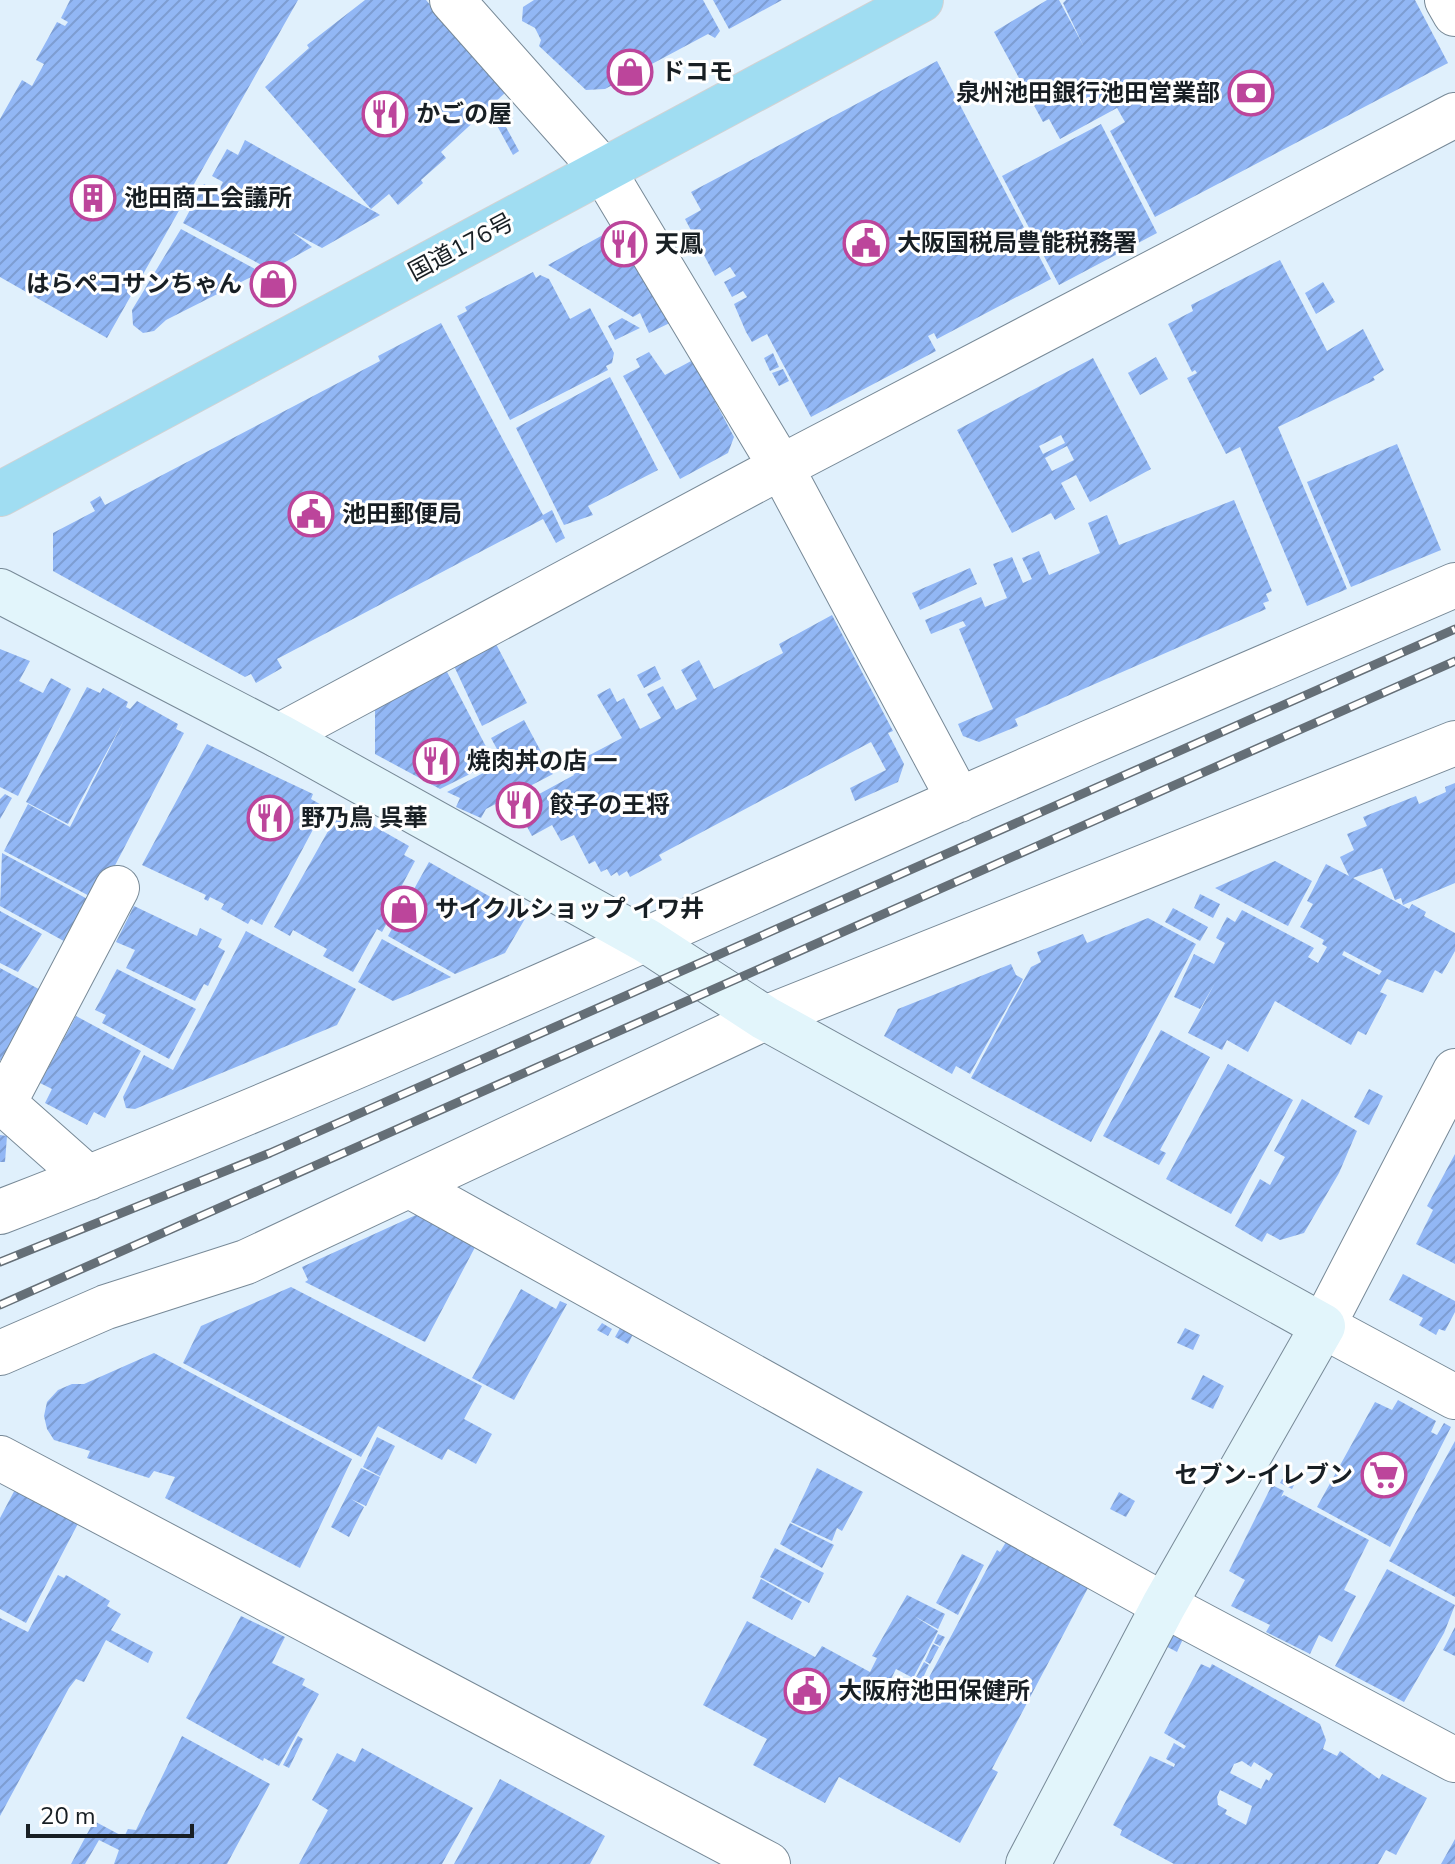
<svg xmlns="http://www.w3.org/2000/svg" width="1455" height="1864" viewBox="0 0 1455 1864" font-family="'Nunito Sans','Noto Sans JP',sans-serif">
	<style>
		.building { fill: url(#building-hatch); fill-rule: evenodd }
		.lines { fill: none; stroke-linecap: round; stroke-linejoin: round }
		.street-casing { stroke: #778997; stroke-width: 46 }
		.secondary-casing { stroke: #778997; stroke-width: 46 }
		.highway-casing { stroke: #d1d2d3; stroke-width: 46 }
		.street { stroke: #fff; stroke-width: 44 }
		.secondary { stroke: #e2f5fb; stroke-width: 44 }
		.highway { stroke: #a0ddf2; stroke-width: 44 }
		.rail-casing { stroke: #656f77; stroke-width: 9 }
		.rail { stroke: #fff; stroke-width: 6; stroke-dasharray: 18; stroke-linecap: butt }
		.labels { text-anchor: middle; stroke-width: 6; stroke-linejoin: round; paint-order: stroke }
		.poi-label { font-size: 24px; font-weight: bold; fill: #181f24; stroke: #fff; text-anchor: start }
		.street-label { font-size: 24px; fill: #181f24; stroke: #fff }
	</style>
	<defs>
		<pattern id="building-hatch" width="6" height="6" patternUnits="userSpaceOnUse" patternTransform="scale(2)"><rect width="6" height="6" fill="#92b7f5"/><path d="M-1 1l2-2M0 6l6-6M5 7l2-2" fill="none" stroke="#7d9dd2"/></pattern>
	</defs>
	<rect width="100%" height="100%" fill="#e0f0fc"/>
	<path class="building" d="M70,0H298L107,338L0,277V119L22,80L32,86L44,64L36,60L57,22L65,26L68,22L61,18Z
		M365,0H426L506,92L441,152L446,158L421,180L423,183L398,205L389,194L371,209L265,87L309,48L307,45Z
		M534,0H703L720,31L715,38L708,34L605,89L586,90L539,46L541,40L535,28L522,21L523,7Z
		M713,0H782L729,29Z
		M1047,0H1059L1083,45L1063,3L1066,0H1415L1448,63L1155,217L1110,131L1125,122L1117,108L1060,139L1049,119L1043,122L994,32Z
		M937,61L1051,279L937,339L934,333L928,336L936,351L811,417L767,334L752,342L746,332L734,304L747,297L743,291L732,297L724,282L736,276L730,267L715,276L685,219L701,210L691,192Z
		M500,116L519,151L513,155L494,120Z
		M1101,124L1157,233L1059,285L1002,176Z
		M245,140L377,213L380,215L322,248L292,232L312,247L271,270L183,223L204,184L224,196L219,190L223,182L212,176L227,149L238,155Z
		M623,224L676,320L649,333L640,313L633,317L548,265Z
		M181,229L255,269L251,277L166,320L154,331L143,333L133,325L132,310Z
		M1280,260L1327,351L1363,329L1384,370L1373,377L1375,380L1278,427L1347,589L1307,606L1240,447L1226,454L1187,378L1197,373L1195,370L1192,372L1168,324L1193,311L1191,305Z
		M533,272L536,278L540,275L549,279L570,319L590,308L614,353L612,363L606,366L608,370L510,420L457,316L467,311L465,307Z
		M1323,282L1335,302L1316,314L1305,293Z
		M622,318L640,328L615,340L608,326Z
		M441,323L543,515L552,510L565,538L556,543L543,519L277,659L282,668L256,683L251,674L245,677L53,571V533L95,511L90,502L100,496L105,505L380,361L378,356Z
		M649,352L665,375L693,360L734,437L728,453L680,479L623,376L640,367L636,359Z
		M773,353L779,367L770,371L764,358Z
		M1156,357L1168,379L1140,395L1128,373Z
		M1093,358L1151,469L1090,502L1076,475L1061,483L1075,509L1055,520L1051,513L1012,533L957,430ZM1061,435L1065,443L1043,454L1039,446ZM1067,446L1074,460L1052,471L1045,458Z
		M783,369L789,381L779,386L772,373Z
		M610,377L658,470L588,506L593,515L564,525L516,428Z
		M1397,444L1441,550L1351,587L1307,482Z
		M1234,500L1272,591L1266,594L1269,601L1263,603L1266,609L1015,719L1018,726L979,742L963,736L958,724L993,709L959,629L966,626L963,621L931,634L925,620L981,597L985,607L1007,598L993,564L1012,557L1023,583L1032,579L1022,558L1039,551L1049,575L1100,553L1088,523L1107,515L1119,545Z
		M970,568L977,584L920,610L912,593Z
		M832,615L893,731L888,733L904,764L898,782L855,801L850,788L886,770L871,742L659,855L662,860L630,877L627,871L619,876L617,872L611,876L607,869L601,872L595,861L589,864L574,835L561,841L552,825L532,836L525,823L517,827L508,811L574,775L571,770L587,762L584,758L622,738L597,695L610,688L617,702L624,698L640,729L661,718L647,694L663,686L676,710L697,699L681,670L699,660L714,689L783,653L779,644Z
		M496,644L527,703L482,726L454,666Z
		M0,649L30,661L19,681L43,693L51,678L71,689L18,796L0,787Z
		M655,666L661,679L644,688L637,675Z
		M445,668L494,762L440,789L375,754V707Z
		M87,687L100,693L103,688L128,702L126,707L130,709L137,701L178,724L176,729L184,733L97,900L4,851L28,804L70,827L124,720L68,824L26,802Z
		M524,720L553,774L486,809L481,818L456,807L460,798L447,792L504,762L491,738Z
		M207,744L313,794L311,799L325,807L262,925L251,919L248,924L221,909L224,904L210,897L208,901L204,899L206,895L142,865Z
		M1455,783V883L1403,905L1401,898L1395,900L1382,868L1353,878L1409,909L1412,904L1426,912L1424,916L1455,933V951L1442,974L1435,970L1423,993L1387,979L1380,992L1387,995L1366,1035L1358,1031L1351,1045L1275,1001L1248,1052L1227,1040L1222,1050L1188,1033L1215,983L1200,1009L1174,997L1194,954L1214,964L1225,943L1216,938L1227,917L1235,922L1242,910L1314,948L1308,957L1318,963L1327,947L1322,944L1324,940L1300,927L1313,904L1307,901L1326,864L1349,876L1340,857L1354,850L1347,834L1367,826L1363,817L1416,796L1419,804L1446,792L1445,787ZM1344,951L1382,971L1379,975L1342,955Z
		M5,794L12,798L0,819V799Z
		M344,809L409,846L404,855L415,861L400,889L404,891L382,932L377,929L353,972L323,956L327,949L293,930L290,936L274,927L336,817L340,819Z
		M2,853L93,902L71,945L0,906Z
		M1275,861L1312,881L1288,926L1215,888Z
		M429,862L526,917L505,953L455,974L388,936Z
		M1200,894L1220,904L1213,918L1194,908Z
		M134,906L197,936L200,928L222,939L218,947L225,951L208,986L204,984L195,1001L126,968L135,950L116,942Z
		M1173,908L1208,927L1200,941L1165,922Z
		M0,911L42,934L18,972L0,963Z
		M1148,918L1196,944L1091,1142L971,1078L1031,967L1041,962L1037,952L1083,934L1087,943Z
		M246,931L356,989L337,1025L135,1109L126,1108L123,1097L144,1055L173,1070Z
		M382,939L451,977L393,1001L358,982Z
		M1011,964L1016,975L1023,979L970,1074L956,1066L952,1074L884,1036L898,1009Z
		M0,968L46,993L3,1060H0Z
		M117,969L196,1009L169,1059L102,1023L106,1015L95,1010Z
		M76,1016L141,1051L105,1118L94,1112L87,1125L45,1103L52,1089L40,1083Z
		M1161,1030L1210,1057L1160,1150L1166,1153L1159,1165L1103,1136Z
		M1228,1064L1293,1100L1231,1214L1166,1179Z
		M1369,1089L1383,1096L1369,1125L1354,1117Z
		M1302,1099L1357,1131L1339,1173L1304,1233L1280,1240L1267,1233L1262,1242L1235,1226L1260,1179L1270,1185L1285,1157L1274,1151Z
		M0,1135L7,1136L5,1162H0Z
		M1455,1154V1264L1416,1244L1433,1210L1427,1206Z
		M427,1210L482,1234L425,1342L305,1282L308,1280L302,1267Z
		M1403,1274L1455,1301V1312L1445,1331L1439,1329L1436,1335L1419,1325L1423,1318L1389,1300Z
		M291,1287L482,1386L464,1419L492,1434L476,1464L448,1449L442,1460L378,1426L361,1457L183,1363L201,1326Z
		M521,1289L556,1309L560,1301L567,1304L514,1400L472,1378Z
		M602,1323L612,1329L608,1336L597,1330Z
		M620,1328L633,1334L628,1344L615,1337Z
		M1185,1328L1200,1335L1193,1350L1177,1343Z
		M154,1353L352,1459L300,1568L165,1498L175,1477L154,1471L149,1478L87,1458L90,1451L54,1440L47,1429L44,1416L47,1402L58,1390L72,1384H84Z
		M1203,1375L1224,1386L1213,1409L1191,1399Z
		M1398,1400L1436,1421L1431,1432L1437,1435L1444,1423L1451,1427L1390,1547L1317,1507L1375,1402L1392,1410Z
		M377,1437L395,1446L380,1476L363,1467Z
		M1455,1441V1597L1389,1561Z
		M361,1468L380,1477L366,1506L351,1499L364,1507L349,1537L331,1527Z
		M817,1468L863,1492L842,1531L837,1528L832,1541L791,1522Z
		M1282,1479L1294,1485L1292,1489L1280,1483Z
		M20,1480L83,1514L26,1623L0,1609V1518Z
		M1272,1485L1284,1491L1281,1497L1284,1495L1369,1540L1344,1590L1356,1596L1332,1642L1319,1635L1310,1654L1266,1632L1270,1625L1231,1606L1245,1580L1229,1571Z
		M1119,1492L1135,1501L1126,1517L1110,1509Z
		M790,1523L834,1545L822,1568L780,1544Z
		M1006,1542L1089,1586L992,1769L998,1772L960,1843L839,1777L825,1803L753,1765L767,1739L703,1705L747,1621L815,1657L822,1646L870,1672L877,1658L872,1656L907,1595L945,1614L938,1629L914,1616L938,1631L913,1678L896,1669L889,1683L918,1698L997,1550L1000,1552Z
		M775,1548L824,1573L809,1603L760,1577Z
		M962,1554L984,1565L958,1615L936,1603Z
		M1387,1569L1455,1605L1444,1633L1404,1702L1335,1666Z
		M58,1575L64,1578L66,1575L110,1601L107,1606L121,1614L111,1630L153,1652L148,1663L106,1640L84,1682L76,1679L69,1688L0,1816V1618L28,1632Z
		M761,1579L802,1602L792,1620L752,1598Z
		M241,1616L285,1637L272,1663L305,1679L302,1685L319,1694L279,1766L264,1758L263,1761L186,1718Z
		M1455,1627V1656L1443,1650Z
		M1164,1629L1183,1639L1177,1652L1158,1642Z
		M938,1634L945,1637L940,1646L934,1643Z
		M933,1644L939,1647L930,1664L925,1661Z
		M924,1662L929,1665L921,1682L915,1679Z
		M1201,1664L1210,1668L1212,1664L1320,1724L1326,1740L1323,1749L1337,1756L1340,1751L1379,1779L1382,1774L1427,1798L1396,1855L1386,1850L1378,1864H1174L1120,1835L1122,1830L1113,1825L1150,1756L1174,1767L1175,1764L1166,1759L1174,1743L1184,1749L1186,1746L1164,1733ZM1242,1761L1251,1767L1254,1762L1273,1774L1269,1781L1266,1779L1261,1789L1230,1773L1234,1764ZM1220,1790L1252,1806L1246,1825L1225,1814L1227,1810L1218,1805L1217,1797Z
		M182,1736L270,1784L227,1864H114L119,1850L99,1840L85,1864H71L94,1821L124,1837L128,1829L136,1830Z
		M298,1736L303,1739L289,1768L283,1765Z
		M362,1748L473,1808L442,1864H299L328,1810L312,1800L337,1753L355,1762Z
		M500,1779L605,1836L590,1864H454Z
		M1455,1839V1864H1441Z"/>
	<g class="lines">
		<g class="street-casing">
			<path id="street" d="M452,0L603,170L781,467L959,800
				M1447,0L1455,14
				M279,736L781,467L1455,115
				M1455,1071L1323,1326L1455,1397
				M0,1100L88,1178
				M4,1103L117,888
				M410,1186L1164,1605L1455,1760
				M0,1212C325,1087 640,941 958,800C1123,727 1289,657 1455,585
				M0,1353L106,1307L246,1262L765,1018L1455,743
				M0,1458L768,1864"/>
		</g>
		<g class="secondary-casing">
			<path id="secondary" d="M0,591L279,736L647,941L765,1018L1323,1326L1164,1605L1028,1864"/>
		</g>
		<g class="highway-casing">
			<path id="highway" d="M0,494L921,0"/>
		</g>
		<use href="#street" class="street"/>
		<use href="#secondary" class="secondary"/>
		<use href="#highway" class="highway"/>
		<g class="rail-casing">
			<path id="rail" d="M0,1262L270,1153L1455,629
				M0,1305L1455,661"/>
		</g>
		<use href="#rail" class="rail"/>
	</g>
	<defs>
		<g id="shop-ring" transform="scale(2.3)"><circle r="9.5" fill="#fff" stroke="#bc459b" stroke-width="1.5"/><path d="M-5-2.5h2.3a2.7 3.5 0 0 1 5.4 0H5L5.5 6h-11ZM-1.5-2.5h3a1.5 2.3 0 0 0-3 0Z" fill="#bc459b"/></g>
		<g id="bank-ring" transform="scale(2.3)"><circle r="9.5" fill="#fff" stroke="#bc459b" stroke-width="1.5"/><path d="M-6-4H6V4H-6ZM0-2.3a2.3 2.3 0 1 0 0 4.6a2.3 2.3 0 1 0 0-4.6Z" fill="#bc459b"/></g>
		<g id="restaurant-ring" transform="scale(2.3)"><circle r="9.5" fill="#fff" stroke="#bc459b" stroke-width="1.5"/><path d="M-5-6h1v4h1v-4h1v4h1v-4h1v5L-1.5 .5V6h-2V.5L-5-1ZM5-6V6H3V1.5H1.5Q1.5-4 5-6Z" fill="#bc459b"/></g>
		<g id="building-ring" transform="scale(2.3)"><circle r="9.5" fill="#fff" stroke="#bc459b" stroke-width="1.5"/><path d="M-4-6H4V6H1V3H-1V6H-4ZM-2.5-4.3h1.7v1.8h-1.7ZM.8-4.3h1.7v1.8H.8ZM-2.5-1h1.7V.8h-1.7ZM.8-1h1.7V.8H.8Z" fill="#bc459b"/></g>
		<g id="civic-ring" transform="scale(2.3)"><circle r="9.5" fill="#fff" stroke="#bc459b" stroke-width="1.5"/><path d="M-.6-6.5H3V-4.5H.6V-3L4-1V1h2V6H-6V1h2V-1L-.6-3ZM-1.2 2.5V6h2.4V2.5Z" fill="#bc459b"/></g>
		<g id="supermarket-ring" transform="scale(2.3)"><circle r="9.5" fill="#fff" stroke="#bc459b" stroke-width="1.5"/><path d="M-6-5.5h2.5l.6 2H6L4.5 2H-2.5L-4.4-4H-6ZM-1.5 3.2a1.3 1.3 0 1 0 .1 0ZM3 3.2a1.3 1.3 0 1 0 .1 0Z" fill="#bc459b"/></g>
	</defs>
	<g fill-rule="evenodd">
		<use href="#shop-ring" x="630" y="72"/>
		<use href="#bank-ring" x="1251" y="93"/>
		<use href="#restaurant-ring" x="385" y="114"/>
		<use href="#building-ring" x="93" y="198"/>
		<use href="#civic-ring" x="866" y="243"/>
		<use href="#restaurant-ring" x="624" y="244"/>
		<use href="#shop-ring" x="273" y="284"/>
		<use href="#civic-ring" x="311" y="514"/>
		<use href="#restaurant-ring" x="436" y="761"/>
		<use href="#restaurant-ring" x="519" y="805"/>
		<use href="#restaurant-ring" x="270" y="818"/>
		<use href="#shop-ring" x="404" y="909"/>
		<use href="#supermarket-ring" x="1384" y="1475"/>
		<use href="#civic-ring" x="807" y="1691"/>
	</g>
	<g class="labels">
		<g class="poi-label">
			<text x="661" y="80">ドコモ</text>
			<text x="1220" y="101" text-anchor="end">泉州池田銀行池田営業部</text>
			<text x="416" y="122">かごの屋</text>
			<text x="124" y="206">池田商工会議所</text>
			<text x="897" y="251">大阪国税局豊能税務署</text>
			<text x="655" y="252">天鳳</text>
			<text x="242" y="292" text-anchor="end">はらペコサンちゃん</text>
			<text x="342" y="522">池田郵便局</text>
			<text x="467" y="769">焼肉丼の店 一</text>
			<text x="550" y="813">餃子の王将</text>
			<text x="301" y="826">野乃鳥 呉華</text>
			<text x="435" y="917">サイクルショップ イワ井</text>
			<text x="1353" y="1483" text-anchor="end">セブン-イレブン</text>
			<text x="838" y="1699">大阪府池田保健所</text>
		</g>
		<g class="street-label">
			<text transform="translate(461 247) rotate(-28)" y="8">国道176号</text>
		</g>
	</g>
	<path d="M28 1824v12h164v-12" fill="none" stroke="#181f24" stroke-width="4"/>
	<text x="40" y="1824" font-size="24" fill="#181f24" stroke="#ffffff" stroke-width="6" paint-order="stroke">20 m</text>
</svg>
